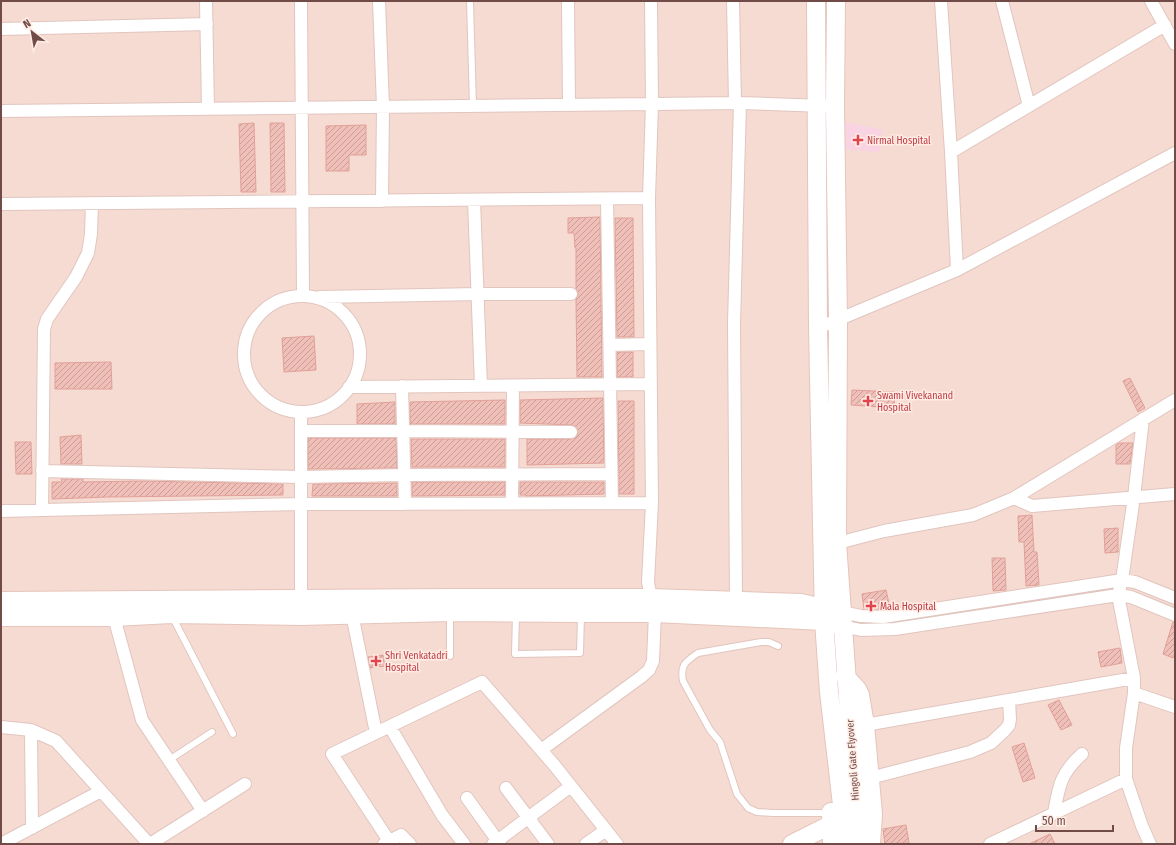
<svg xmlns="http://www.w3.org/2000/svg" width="1176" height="845" viewBox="0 0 1176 845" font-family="'Fira Sans Condensed',sans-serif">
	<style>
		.residential { fill: #f5dbd1 }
		.medical { fill: #f9d3e2 }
		.building { fill: url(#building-hatch); stroke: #e2a098 }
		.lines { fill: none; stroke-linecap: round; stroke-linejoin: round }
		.lane-casing { stroke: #e1c5bf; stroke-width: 8 }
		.street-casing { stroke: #e1c5bf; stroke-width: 14 }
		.secondary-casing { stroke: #e6c4bc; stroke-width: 20 }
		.lane { stroke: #fff; stroke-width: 6 }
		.street { stroke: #fff; stroke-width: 12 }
		.secondary { stroke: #fff; stroke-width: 18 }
		.health-dot { fill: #e0444e; stroke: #ffede5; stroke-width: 1.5 }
		.labels { text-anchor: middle; stroke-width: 3; stroke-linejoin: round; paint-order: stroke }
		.health-label { font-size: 10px; fill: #be3a42; stroke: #ffede5; text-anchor: start }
		.street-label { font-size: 10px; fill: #714b48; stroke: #ffede5 }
	</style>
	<defs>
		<pattern id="building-hatch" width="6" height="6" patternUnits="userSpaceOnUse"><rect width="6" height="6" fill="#f0bfb8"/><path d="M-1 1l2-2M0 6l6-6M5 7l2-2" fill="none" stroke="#c79d98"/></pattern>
	</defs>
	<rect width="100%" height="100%" fill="#fbe9df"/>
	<path class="residential" d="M1,1H1175V844H1Z"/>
	<path class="medical" d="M835,120L883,130L879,152L836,149Z"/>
	<path class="building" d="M254,123L256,192H241L239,124Z
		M270,123H284L285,192H271Z
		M366,125V155H349V171H326V126Z
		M600,217L602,377H577L576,299L578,294L576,289V248H575L574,233H568V218Z
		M615,218H633L634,337H617Z
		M314,336L316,370L284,372L282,338Z
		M617,352H633V377H617Z
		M111,362L112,389H55V363Z
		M1130,378L1145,408L1138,412L1123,381Z
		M852,390L895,392L894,408L851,405Z
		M603,398L604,463L527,465V439H571L577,436L578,432L575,426L571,425L520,423V400Z
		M505,400V424H410V402Z
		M618,401H634V494H619Z
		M395,402V424H357V404Z
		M81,435L82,464H61L60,437Z
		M308,438H396L397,468L308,469Z
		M411,439H505V467H412Z
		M15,442H31L32,474H16Z
		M1119,443H1133L1130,464H1116V445Z
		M61,479H83V482L144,481L283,484V495L108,497L52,499V482H62Z
		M412,482H505V495L415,496H412Z
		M520,482H604V494L526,496V495H520Z
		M397,483V496H312L313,484Z
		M1032,515L1034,552H1037L1039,585L1026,586L1024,542H1019L1018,516Z
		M1118,528V552L1105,553L1104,529Z
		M992,558H1005L1006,590L993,591Z
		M886,590L890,608L883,609H864L862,594Z
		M1173,622H1175V652L1173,658L1163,654Z
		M1120,648L1122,663L1101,667L1098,652Z
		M383,655L385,666L370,668L368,657Z
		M1059,700L1072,725L1061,730L1048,705Z
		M1024,743L1035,778L1023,782L1012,747Z
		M906,825L909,843L885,844L883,829Z
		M1050,834L1055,844H1029Z"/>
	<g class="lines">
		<g class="lane-casing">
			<path id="lane" d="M470,1L473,106
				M516,614L515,654L580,653L581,614
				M172,616L233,734
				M778,646L769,642H761L698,653C685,662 680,665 683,681L710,730L720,742L737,794L748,808L757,812L773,813H829
				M450,656V614
				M169,760L212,732"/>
		</g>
		<g class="street-casing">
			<path id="street" d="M206,1L208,109
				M301,1L303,295
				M379,1L383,107L382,201
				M568,1L569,105
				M733,1L735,103
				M1002,1L1029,106
				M1151,1L1175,44
				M1,29L207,24
				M1,111L652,104L740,103L824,106
				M951,152L1165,25
				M607,199L612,503
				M474,200L481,386
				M1,204L649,198
				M957,270L1175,153
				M244 354a58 58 0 1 1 116 0a58 58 0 1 1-116 0Z
				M320,297L478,294H571
				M818,328L957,270L951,152L941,1
				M610,345L649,344
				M402,386L405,504
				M349,387L650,384
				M301,412V607
				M1143,419L1134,497L1122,580L1118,595L1134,678V693L1126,748V779L1142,826L1150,844
				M301,431H403L571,432
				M42,471L301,477L404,475L611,474
				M1014,498L1032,506L1175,494
				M512,503L513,386
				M42,510L44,329L47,319L76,277L88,253L91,234L92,203
				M1,511L301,504L652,503
				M830,545L884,531L973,515L1014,498L1175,400
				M736,600L734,324L740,103
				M841,612L861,616L883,617L1122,580L1135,582L1175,598
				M352,614L376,733
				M114,617L142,720L203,811
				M842,626L861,630L895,629L1118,595L1131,597L1175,615
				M1134,693L1175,707
				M865,725L1134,678
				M1,727L31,730L56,741L149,844
				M390,727L442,815L464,844
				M31,730L32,828
				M541,750L641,677L649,670L653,661L655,613L651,598L648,582L652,503L649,198L652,104L651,1
				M870,778L970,752L991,743L1005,730L1009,725L1010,719L1009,700
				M506,788L548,844
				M467,798L500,844
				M1054,813C1059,786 1060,774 1082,754
				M389,841L332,754L482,682L555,766L617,844
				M1,844L101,791
				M150,844L245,784
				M384,844L401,835L410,844
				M493,844L571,786
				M586,844L606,830
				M990,844L1126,779"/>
		</g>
		<g class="secondary-casing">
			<path id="secondary" d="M816,1L818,328L824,621L829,692L844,822L845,844
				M836,1L835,106L838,320L837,543L857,822L856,841
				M1,601L450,598H651L801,603L835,611
				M1,617H114L171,614L301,616L450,612L581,613H655L824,621L835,624
				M845,676L857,689L860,695L865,725L873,814L871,844
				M831,812L832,844
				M792,844L832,824"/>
		</g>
		<use href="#lane" class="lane"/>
		<use href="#street" class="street"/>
		<use href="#secondary" class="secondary"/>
	</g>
	<g class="health-dot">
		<path d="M856 134h4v4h4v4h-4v4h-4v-4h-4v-4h4z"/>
		<path d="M866 395h4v4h4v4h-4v4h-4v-4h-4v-4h4z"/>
		<path d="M869 600h4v4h4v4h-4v4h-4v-4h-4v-4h4z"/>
		<path d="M374 655h4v4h4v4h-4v4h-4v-4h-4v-4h4z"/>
	</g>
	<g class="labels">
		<g class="health-label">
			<text x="867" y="144">Nirmal Hospital</text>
			<text x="877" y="399">Swami Vivekanand<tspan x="877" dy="12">Hospital</tspan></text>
			<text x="880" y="610">Mala Hospital</text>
			<text x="385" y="659">Shri Venkatadri<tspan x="385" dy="12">Hospital</tspan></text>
		</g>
		<g class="street-label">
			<text transform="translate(852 760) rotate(-94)" y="4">Hingoli Gate Flyover</text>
		</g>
	</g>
	<rect width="1176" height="845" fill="none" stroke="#714b48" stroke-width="4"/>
	<g transform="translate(32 32) rotate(329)" stroke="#ffede5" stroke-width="3" paint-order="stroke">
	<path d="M0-3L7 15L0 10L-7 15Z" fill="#714b48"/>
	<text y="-6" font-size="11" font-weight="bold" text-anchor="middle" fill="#714b48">N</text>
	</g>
	<path d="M1036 825v6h77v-6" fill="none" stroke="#714b48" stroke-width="2"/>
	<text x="1042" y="825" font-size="12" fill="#714b48" stroke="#ffede5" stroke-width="3" paint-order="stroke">50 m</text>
</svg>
